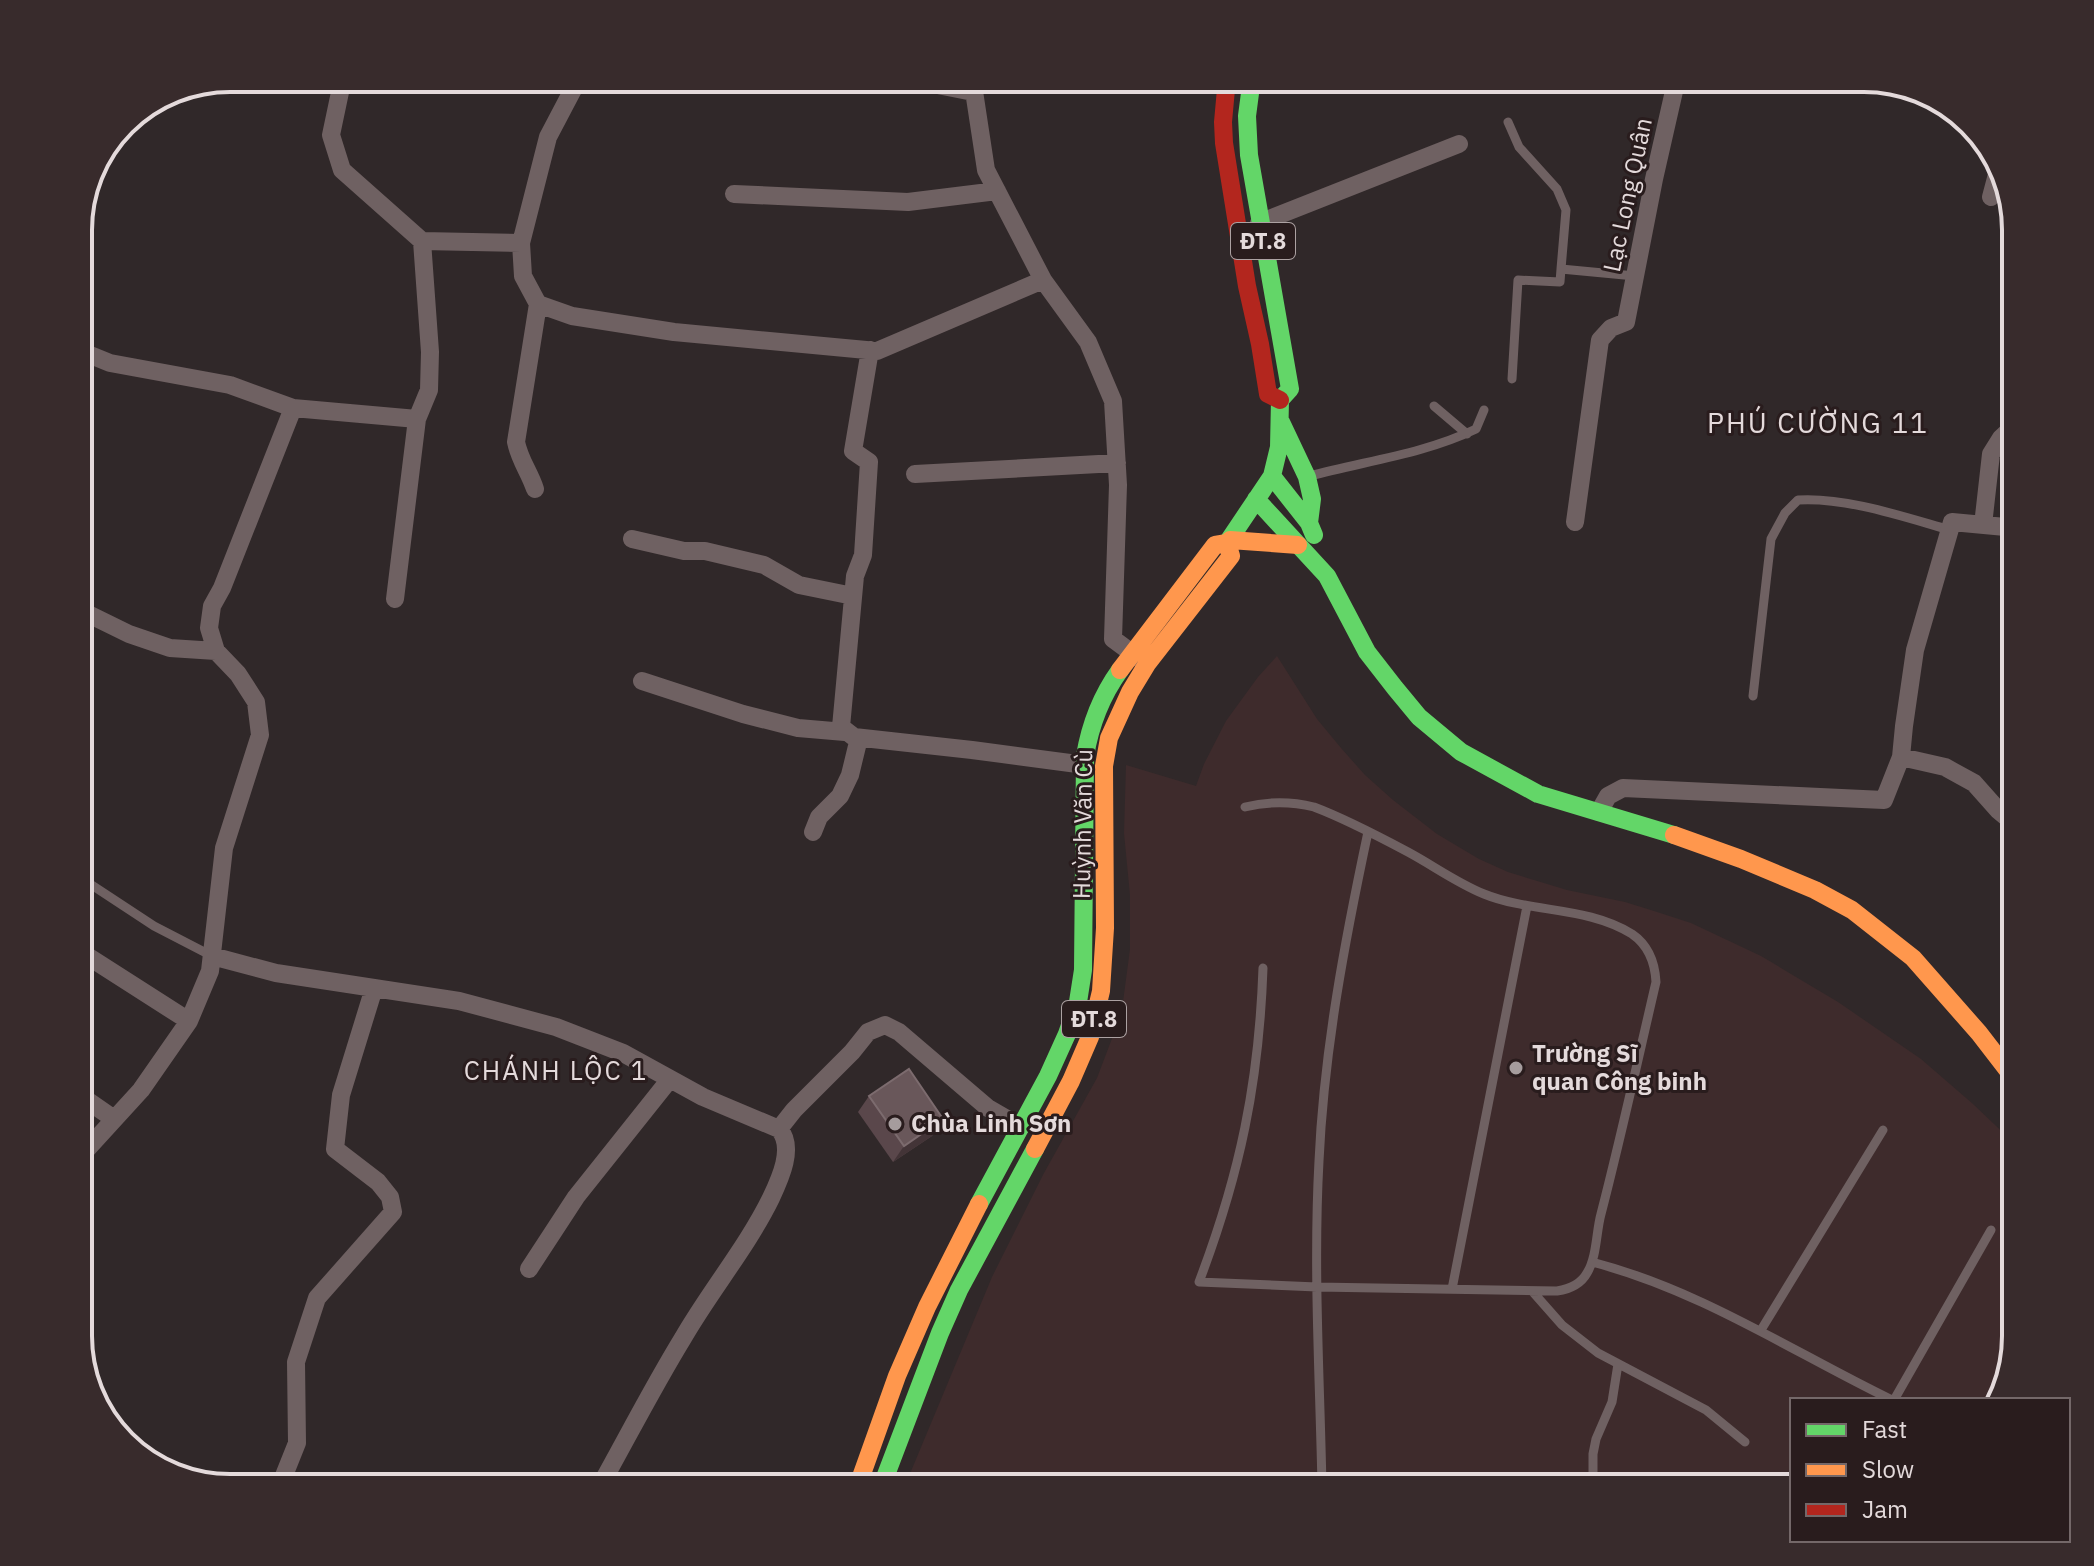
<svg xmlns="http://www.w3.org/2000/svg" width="2094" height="1566" viewBox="0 0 2094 1566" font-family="'IBM Plex Sans',sans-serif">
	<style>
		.built { fill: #3e2b2c }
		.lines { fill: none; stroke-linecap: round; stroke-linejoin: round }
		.lane { stroke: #6f6162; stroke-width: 9 }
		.street { stroke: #6f6162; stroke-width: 18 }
		.fast { stroke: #63d668; stroke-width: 18 }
		.slow { stroke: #ff974d; stroke-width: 18 }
		.jam { stroke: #b3261e; stroke-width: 18 }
		.wall { fill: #5a474b }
		.shaded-wall { fill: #433437 }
		.building { fill: #69575a; stroke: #7c6b6e; stroke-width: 2 }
		.poi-dot { fill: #a59c9d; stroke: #291c1d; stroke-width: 3 }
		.labels { text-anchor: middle; stroke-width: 6; stroke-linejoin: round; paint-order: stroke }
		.shield { fill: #291c1d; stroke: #aca1a2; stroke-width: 2 }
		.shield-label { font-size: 22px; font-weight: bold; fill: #e4dadb }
		.street-label { font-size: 24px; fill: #e4dadb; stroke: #291c1d }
		.poi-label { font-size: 24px; font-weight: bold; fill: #e4dadb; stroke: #291c1d; text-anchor: start }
		.neighbourhood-label { font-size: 26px; letter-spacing: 2px; fill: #e4dadb; stroke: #291c1d }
		.quarter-label { font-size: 28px; letter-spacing: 2px; fill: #e4dadb; stroke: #291c1d }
		.rim { fill: none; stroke: #e4dadb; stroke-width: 4 }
	</style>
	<rect width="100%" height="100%" fill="#302829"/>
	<path class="built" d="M1277,656L1317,719L1341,748L1365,775L1393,800L1437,834L1479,859L1508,872L1567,890L1625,902L1654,911L1691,923L1761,956L1838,1002L1921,1059L1973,1104L2016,1145V1336L1994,1400H1792V1488H904L992,1277L1044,1173L1097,1078L1116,1028L1123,1002L1130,949V895L1124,833L1126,765L1196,786L1204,764L1226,721L1258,677Z"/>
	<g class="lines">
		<path class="lane" d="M1508,122L1519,147L1557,189L1566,210L1561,269
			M1512,379L1518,280L1560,282L1561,269L1635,276
			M1434,406L1467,434
			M1310,476C1365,461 1424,454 1476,429L1484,410
			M1753,696L1771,539L1785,513L1798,500C1846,497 1904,517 1950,530
			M1245,807C1269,801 1290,801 1314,807C1346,819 1378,836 1408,852C1434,866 1457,883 1484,894C1531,913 1587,906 1632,934C1648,945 1655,963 1656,982C1638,1059 1621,1137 1601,1214C1596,1232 1597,1257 1587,1273C1581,1284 1570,1289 1557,1291L1317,1287L1199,1282C1240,1174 1259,1083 1263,968
			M78,876L154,926L212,956
			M1592,1262C1700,1290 1793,1352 1892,1400
			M1452,1289L1527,906
			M1532,1291L1562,1325L1598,1353L1706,1410L1745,1442
			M1761,1330L1883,1130
			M1894,1400L1991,1230
			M1322,1488C1320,1379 1313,1270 1319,1161C1324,1050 1345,940 1368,832
			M1593,1488V1454L1596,1439L1612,1402L1618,1364"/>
		<path class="street" d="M343,78L331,135L342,170L422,241L521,243
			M579,78L548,137L521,243L523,276L538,304L572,316L674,332L877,351L1043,280
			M902,78L973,92
			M972,78L986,170L1043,280L1088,342L1113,401L1118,485L1113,639L1140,659
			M734,194L908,202L997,191
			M1991,197L2000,163
			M1259,223L1459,144
			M78,350L110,363L230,385L293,408
			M870,350L853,451L869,462L863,555L855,576L841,727L854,737L972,750L1085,765
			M915,474L1117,463
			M535,489C529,471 520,461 516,442L538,304
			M1575,522L1600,340L1611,328L1626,322L1654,179L1677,78
			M1983,525L1991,454L2001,438L2016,424
			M632,539L684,551H705L764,565L799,585L853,596
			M395,599L417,419
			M78,609L129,634L170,648L216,651
			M642,681L743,714L798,728L845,732
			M1901,757L1945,767L1974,783L1998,810L2016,825
			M1599,812L1608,796L1623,788L1884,800L1901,757L1904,726L1915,650L1952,522L2016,528
			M813,832L819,817L840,796L850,775L859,738
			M78,950L189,1021
			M212,956L276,973L459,1001L556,1027L623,1053L703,1097L779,1129L794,1110L852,1052L868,1032L885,1025L899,1032L988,1108L1021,1127
			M78,1094L114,1119
			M78,1159L141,1090L189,1021L210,971L224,848L260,735L256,702L238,674L216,651L209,628L212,606L222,588L293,408L417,419L429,390L430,352L422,241
			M529,1269L576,1197L670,1079
			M279,1488L297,1443L296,1362L317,1298L393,1212L390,1197L378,1182L335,1149L341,1095L374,988
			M599,1488C627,1438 653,1387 683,1338C710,1291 747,1247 771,1198C780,1179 795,1147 779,1129"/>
		<path class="fast" d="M1281,422L1307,477L1312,499L1309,523
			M1272,476L1309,523L1314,535
			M1256,499L1327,576L1367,652L1395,688L1419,717L1461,752L1538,794L1674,835
			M1227,543L1272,476L1279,447L1280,400L1290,389L1249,155L1247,116L1252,78
			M979,1204L1048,1076L1067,1034L1078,1002L1083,970L1085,756C1090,726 1102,695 1120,670
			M881,1488L940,1333L959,1290L1035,1149"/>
		<path class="slow" d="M1230,540L1298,545
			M1120,670L1215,545L1227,543
			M1674,835L1741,859L1815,890L1852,910L1913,958L1979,1033L2016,1081
			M1035,1149L1071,1081L1090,1037L1101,991L1105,928L1104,766L1109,738L1130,692L1147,664L1231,556L1227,543
			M857,1488L897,1376L927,1307L979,1204"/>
		<path class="jam" d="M1227,78L1223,122L1224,143L1247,286L1260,344L1268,394L1280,400"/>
	</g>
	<path class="wall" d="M869,1096L943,1119L932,1136L893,1162L858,1112Z"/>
	<path class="shaded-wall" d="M943,1119L932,1136L893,1162L904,1146Z"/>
	<path class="building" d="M909,1069L943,1119L904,1146L869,1096Z"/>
	<g class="poi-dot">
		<circle cx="1516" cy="1068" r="8"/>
		<circle cx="895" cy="1124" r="8"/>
	</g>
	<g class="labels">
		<g class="shield">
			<rect x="1231" y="223" width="64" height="36" rx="6"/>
			<rect x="1062" y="1001" width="64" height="36" rx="6"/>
		</g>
		<g class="shield-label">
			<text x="1263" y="249">ĐT.8</text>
			<text x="1094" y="1027">ĐT.8</text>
		</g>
		<g class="street-label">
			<text transform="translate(1628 195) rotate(-78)" y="8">Lạc Long Quân</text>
			<text transform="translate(1083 824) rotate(-89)" y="8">Huỳnh Văn Cù</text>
		</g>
		<g class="poi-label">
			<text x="1532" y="1062">Trường Sĩ<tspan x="1532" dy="28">quan Công binh</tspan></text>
			<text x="911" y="1132">Chùa Linh Sơn</text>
		</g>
		<g class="neighbourhood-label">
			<text x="556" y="1080">CHÁNH LỘC 1</text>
		</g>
		<g class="quarter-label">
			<text x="1818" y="433">PHÚ CƯỜNG 11</text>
		</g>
	</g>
	<path d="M0 0H2094V1566H0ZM230 92H1864A138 138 0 0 1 2002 230V1336A138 138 0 0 1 1864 1474H230A138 138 0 0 1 92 1336V230A138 138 0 0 1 230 92Z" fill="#382b2c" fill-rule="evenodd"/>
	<path class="rim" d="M230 92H1864A138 138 0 0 1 2002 230V1336A138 138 0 0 1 1864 1474H230A138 138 0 0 1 92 1336V230A138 138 0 0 1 230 92Z"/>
	<rect x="1790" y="1398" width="280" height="144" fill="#291c1d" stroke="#746869" stroke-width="2"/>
	<rect x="1806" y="1424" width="40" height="12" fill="#63d668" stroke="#746869" stroke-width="2"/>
	<text x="1862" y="1438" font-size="24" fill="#e4dadb">Fast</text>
	<rect x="1806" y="1464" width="40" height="12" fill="#ff974d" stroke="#746869" stroke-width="2"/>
	<text x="1862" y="1478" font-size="24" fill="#e4dadb">Slow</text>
	<rect x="1806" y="1504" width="40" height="12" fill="#b3261e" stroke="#746869" stroke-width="2"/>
	<text x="1862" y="1518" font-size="24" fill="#e4dadb">Jam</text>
</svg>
